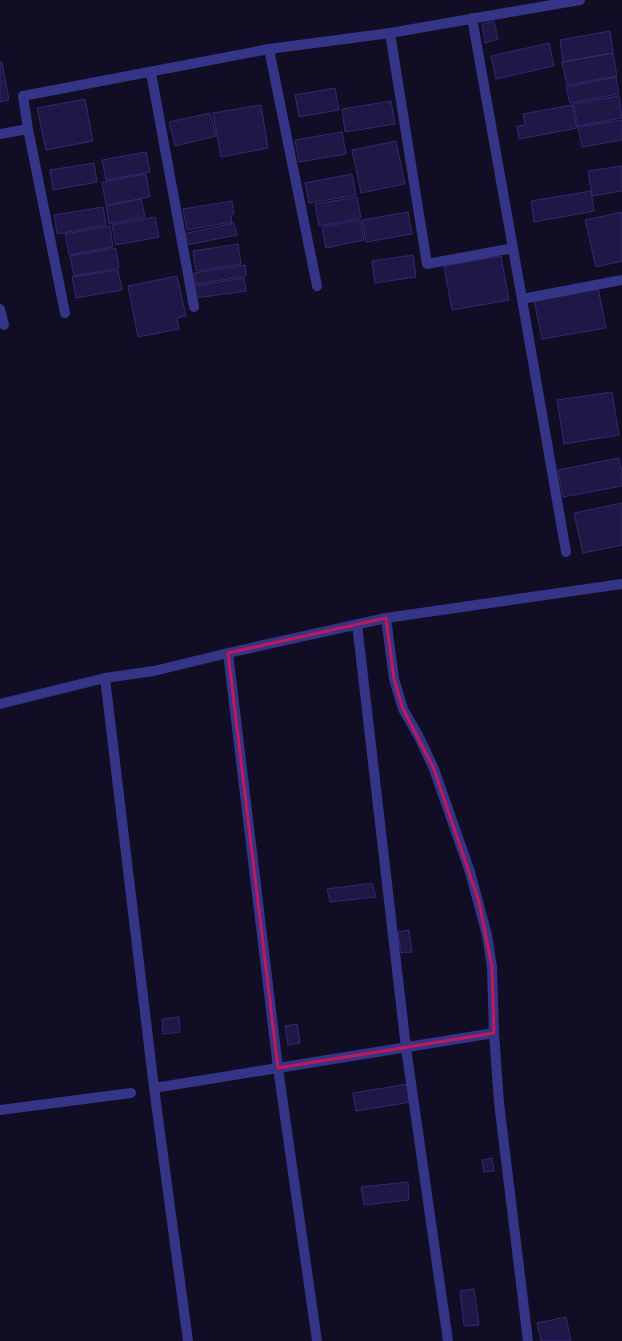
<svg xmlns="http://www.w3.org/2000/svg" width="622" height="1341" viewBox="0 0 622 1341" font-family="'Open Sans',sans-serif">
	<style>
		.building { fill: #1f1746; stroke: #342874 }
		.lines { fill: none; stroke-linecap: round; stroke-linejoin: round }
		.minor { stroke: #353486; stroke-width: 10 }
		.marked { fill: none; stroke: #c2185b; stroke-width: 3; stroke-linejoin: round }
	</style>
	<rect width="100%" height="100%" fill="#100d24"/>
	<path class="building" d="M494,21L498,39L485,43L482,24Z
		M610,31L613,53L563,62L560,40Z
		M549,43L554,66L496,79L491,56Z
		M613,53L617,76L567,85L562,62Z
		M0,62H2L9,100L0,102Z
		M616,77L619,94L570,103L566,87Z
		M335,88L339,110L299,117L295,95Z
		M619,96L622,118L578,126L573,104Z
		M85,99L93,141L46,150L37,108Z
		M391,101L395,124L345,132L342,109Z
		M261,105L268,148L221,157L213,113Z
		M572,105L577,128L519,139L517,126L525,125L523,114Z
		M210,113L216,136L175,146L169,122Z
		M622,120V140L582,147L578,127Z
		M342,132L346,154L299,162L295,140Z
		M396,141L405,184L361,193L352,150Z
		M146,152L150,172L106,180L102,160Z
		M94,163L97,182L53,190L50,170Z
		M622,166V191L592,196L588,171Z
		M146,174L150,197L106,205L102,182Z
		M352,174L356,195L309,203L305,183Z
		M591,191L594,211L534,222L531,201Z
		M357,197L361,218L319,226L315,204Z
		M141,199L145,217L109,224L106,206Z
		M232,201L234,214L231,215L232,222L187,230L183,209Z
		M103,207L106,225L57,234L54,215Z
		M408,212L412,234L366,242L362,220Z
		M622,212V261L596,267L585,220Z
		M155,217L159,237L116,245L112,225Z
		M360,220L364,240L326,248L322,227Z
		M234,223L237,235L186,245L183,234Z
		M110,226L113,247L69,255L65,234Z
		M238,244L241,264L196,271L193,251Z
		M116,248L119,268L74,276L70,256Z
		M413,255L416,277L375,283L372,261Z
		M501,256L509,300L452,310L444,266Z
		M245,265L246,276L196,284L194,273Z
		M118,270L122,290L76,298L72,277Z
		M177,276L186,316L177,318L179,329L138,337L128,286Z
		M244,278L246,291L196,298L194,286Z
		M598,288L606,328L542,339L534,300Z
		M612,392L619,435L564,444L557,400Z
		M619,458L622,472V486L563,497L558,470Z
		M622,503V545L583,553L574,513Z
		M372,883L376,897L330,902L327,889Z
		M409,930L412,952L401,953L398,932Z
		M179,1017L180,1032L163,1034L162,1019Z
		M297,1024L300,1043L288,1045L285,1026Z
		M408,1084L411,1102L356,1111L353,1093Z
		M492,1158L494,1171L484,1172L482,1160Z
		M408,1182L409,1200L364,1205L361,1187Z
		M474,1289L479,1325L464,1326L460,1291Z
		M566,1317L571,1341H541L537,1323Z"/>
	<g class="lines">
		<path class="minor" d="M472,18L522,299L622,280
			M390,33L427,264L513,248
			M269,49L317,286
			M151,73L194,307
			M28,129L65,313
			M0,134L28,129L23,96L269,49L390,33L580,0
			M522,299L566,552
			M0,309L4,325
			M386,618L394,679L403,709L419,737L434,769L470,872L487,935L492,967L494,1033L499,1103L528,1341
			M357,624L406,1048L448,1341
			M228,653L278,1068L317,1341
			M105,678L154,1088L188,1341
			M0,704L105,678L154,671L228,653L386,618L622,584
			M154,1088L494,1033
			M0,1110L131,1093"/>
	</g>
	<path class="marked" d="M386,618L394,679L403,709L434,769L479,902L492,967L494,1033L278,1068L228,653Z"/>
</svg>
